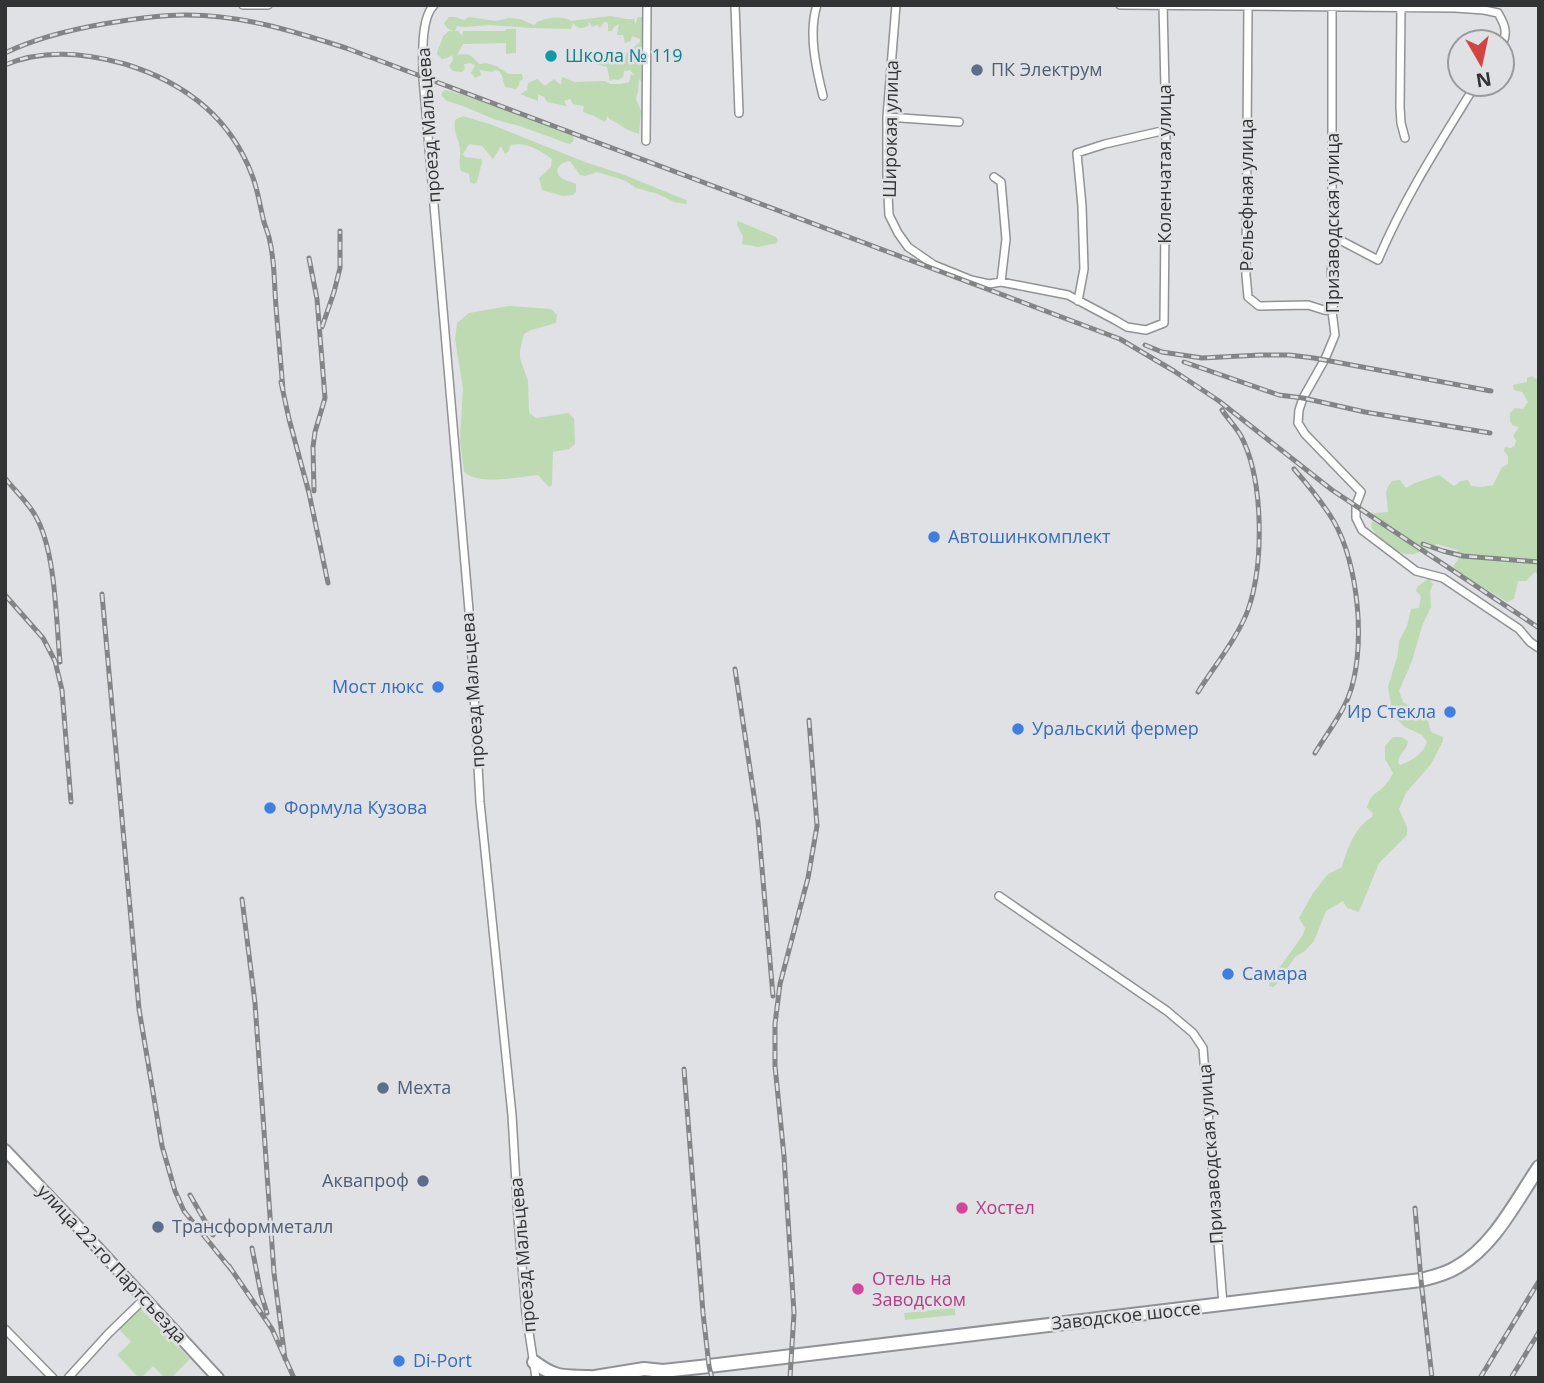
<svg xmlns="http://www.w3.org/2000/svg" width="1544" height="1383" viewBox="0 0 1544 1383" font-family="'Open Sans',sans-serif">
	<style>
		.green { fill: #bddab3 }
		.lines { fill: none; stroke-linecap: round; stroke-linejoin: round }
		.street-casing { stroke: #919295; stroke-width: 10 }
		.secondary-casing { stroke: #919295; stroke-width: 14 }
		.primary-casing { stroke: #919295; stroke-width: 16 }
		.street { stroke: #fff; stroke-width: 7 }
		.secondary { stroke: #fff; stroke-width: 10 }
		.primary { stroke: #fff; stroke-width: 12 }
		.rail-casing { stroke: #838486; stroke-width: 5 }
		.rail { stroke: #e0e1e4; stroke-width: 2.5; stroke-dasharray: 8; stroke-linecap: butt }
		.culture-dot { fill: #0f9aa8; stroke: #e0e1e4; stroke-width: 2.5 }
		.service-dot { fill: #5c6f8a; stroke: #e0e1e4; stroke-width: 2.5 }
		.shop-dot { fill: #3f7fe0; stroke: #e0e1e4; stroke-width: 2.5 }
		.hotel-dot { fill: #d1479c; stroke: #e0e1e4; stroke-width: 2.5 }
		.labels { text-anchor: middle; stroke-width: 5; stroke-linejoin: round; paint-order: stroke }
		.culture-label { font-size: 18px; fill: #0d838f; stroke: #e0e1e4; text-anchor: start }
		.service-label { font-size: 18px; fill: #4e5e75; stroke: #e0e1e4; text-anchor: start }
		.street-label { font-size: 18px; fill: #323334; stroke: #e0e1e4 }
		.shop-label { font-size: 18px; fill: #366cbe; stroke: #e0e1e4; text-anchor: start }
		.hotel-label { font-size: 18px; fill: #b23c85; stroke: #e0e1e4; text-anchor: start }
	</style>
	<rect width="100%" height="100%" fill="#e0e1e4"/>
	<path class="green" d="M610,16L627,19H634L635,25L638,17H644L645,21C641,31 640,70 642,82L639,79L638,92L636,99L641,111L639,134C627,131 620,124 609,119L608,115L605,122L594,116L583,112L584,106L573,104L570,99L564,101L567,106L547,102L544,97L538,94V101L520,94L527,90L528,83L537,79L545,86L554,79L561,85L562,77L575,82L605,81L610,84H621L629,82L631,74L635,76L630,70L624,71L623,77L618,80L613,79L610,81L607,67L596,64V59H608L613,64L620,56L624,58L628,52L640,42V39L632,36L631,41L625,43L623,35H617L619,24L614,27L612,31H608V23L604,22L600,28L597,25L592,27L589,22L588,26C582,29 578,29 573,23L571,29L532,28L489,25L466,27L457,26L455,31H458L462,36L463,31H505L506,29H516V53L506,54V43L463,44L457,55C468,53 471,54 479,64L486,63L496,66L509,74H522L523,79L520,81L519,85L516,89L505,87L502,76L499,71L495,70L492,72L480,70L481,75L475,78L471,73L475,65L470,63L464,64L465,69L462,72L453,71L449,66L453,60L452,55L447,58L442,59L437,54C438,47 441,45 443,36L449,31H453L447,28L444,23L449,17H455L464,20L469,17L496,21L509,18L520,19L534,25L537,22C548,18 560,15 571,21Z
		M446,90C473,97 498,107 523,117C539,123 562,125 574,137L573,141L570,144L566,143L520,126L496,120L463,106L447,101L442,96V92Z
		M463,116L490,124L585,162L622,174L686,200L687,204L674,202L658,194L636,188L626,181L597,172L585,176L580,175L570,161C562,162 553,168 560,177C563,180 572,182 576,184V192L573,195L563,196L542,190L539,178L551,167L552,159C539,150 527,142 511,145L508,152L505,154L501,146L493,159L482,146L469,144L463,154L465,157L481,159L482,162L477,182L474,184L470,182L469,174L461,171C458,163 461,156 460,148C458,137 453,131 455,120Z
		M738,221L776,237L778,240L777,243L758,247L742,244L743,236L737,225Z
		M509,306L551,309L557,315L556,323L531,330L524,334L520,350V358L528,381L529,413L536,418L569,413L574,419L575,444L569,449L553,452L552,485L549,487L538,475C517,477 480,486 464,472L460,439L463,389L455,339L457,323L469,313Z
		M1532,376L1539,381V575L1535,572L1526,581H1518L1514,599L1507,602L1457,571L1453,566L1458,560L1457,550L1437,544C1416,553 1411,561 1390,546C1381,540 1376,536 1371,526L1374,513L1388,512C1388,498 1382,493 1392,481L1400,480L1406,488L1415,483L1439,475L1454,486L1461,481L1468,480L1471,486L1482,487L1493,485L1502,467L1508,464V456L1504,451L1505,447L1511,448L1515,445L1516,440L1513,436L1519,427L1512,425L1510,421V413L1515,408L1523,409L1528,402L1522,392L1514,390L1513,385L1527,382V378Z
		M1429,578L1433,584L1430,591L1431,607L1422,626L1412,661L1399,691L1403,702L1427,718L1431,732L1443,737V741L1431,764L1406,793L1399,809L1407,827V835L1379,863L1359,912L1347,908L1343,901L1326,911L1314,941L1305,951L1295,957L1276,985L1273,987L1269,986V982L1303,935L1305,928L1299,918L1313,893L1328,874L1342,867C1347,849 1355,827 1372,817L1373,813L1367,808C1371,792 1378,794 1386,784C1389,781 1391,777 1393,773L1385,759V746L1393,737H1401L1408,741C1407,751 1399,753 1398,762L1400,765C1412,761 1423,754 1427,742L1422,735L1405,727L1393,716L1388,687L1398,654L1399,641L1407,626L1411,609L1419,608L1421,596L1416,591L1417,587Z
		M139,1307L190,1359L171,1378H165L153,1366L141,1378H139L117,1355L131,1342L118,1328Z
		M955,1308V1315L905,1320L904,1313Z"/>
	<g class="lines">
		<g class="street-casing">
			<path id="street" d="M243,5H268
				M434,5C420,19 423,58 423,78L470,622L480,802L512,1115L518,1218L526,1313L536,1378
				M735,5L739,113
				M817,5C808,33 816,68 823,96
				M896,5L887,117V174L889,215L898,233L908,247L934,265L971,280L989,284L1001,282L1068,295L1115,320L1127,327L1146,330L1164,323L1166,130L1163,5
				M1120,5L1455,8L1484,10L1498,13C1505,25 1508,32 1502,45
				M1248,5L1246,275L1248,297L1259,306L1308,305L1324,310L1332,311
				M1332,5V201L1333,224L1336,238L1333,253L1331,274L1336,296L1332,311L1335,335L1325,359L1303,398L1299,410L1298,423L1305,434L1361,492L1356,505V518L1362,530L1416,571L1443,578L1519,629L1530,642L1539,648
				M1401,6L1400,107L1401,123L1405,138
				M887,117L959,122
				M646,141L647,5
				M994,177L1001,182L1006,239L1001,282
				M1336,238L1378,260C1404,198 1441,141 1476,84
				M1078,301L1084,269L1082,206L1077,153L1105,144L1166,130
				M999,896L1167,1011L1193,1033L1203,1048L1223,1305
				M5,1329L53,1378
				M68,1378L108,1334L144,1299"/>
		</g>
		<g class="secondary-casing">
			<path id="secondary" d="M5,1150L83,1232L218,1378"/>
		</g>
		<g class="primary-casing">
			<path id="primary" d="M534,1362C557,1379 563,1376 590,1377
				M589,1378L644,1369L663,1371L709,1366L1421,1280C1433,1277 1446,1274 1457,1267C1494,1246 1516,1201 1539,1167"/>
		</g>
		<use href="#street" class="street"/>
		<use href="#secondary" class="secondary"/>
		<use href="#primary" class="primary"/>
		<g class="rail-casing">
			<path id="rail" d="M5,53C36,38 69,30 103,24C129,20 156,15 183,15C239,14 293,31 346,48L1120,339L1174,371L1219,401L1332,490L1539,628
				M5,65C44,48 86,53 125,64C183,82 230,117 252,175C258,190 260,207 264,222C266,229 269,235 270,242C275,263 274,285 276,306C278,334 281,363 283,391
				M309,258L317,299L325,398L315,432L313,447L314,491
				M322,327L334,292L340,268V231
				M1145,345L1162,352L1202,358L1260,355H1289L1314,358L1491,391
				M1184,362L1279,395L1303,398L1365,412L1490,433
				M281,382L289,419L309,493L328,583
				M1294,469C1308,485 1322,502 1333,520C1359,563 1367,651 1348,698C1340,717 1326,735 1315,753
				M5,478C15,491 29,503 36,517C56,552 56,621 60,662
				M1423,544L1443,551L1463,556L1539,562
				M102,594L139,1009L162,1146L175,1191L184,1211L234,1273
				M5,595L43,638L55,661L62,690L71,802
				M735,669L758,822L773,996
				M1198,692C1213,668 1238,637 1248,610C1264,564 1264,480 1241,436C1236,427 1228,419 1222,410
				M242,899L255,1003L274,1273L285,1359
				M684,1069L703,1313L709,1366L712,1378
				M190,1195L213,1235
				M1415,1208L1421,1280L1432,1378
				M252,1248L261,1294L267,1313
				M229,1266L272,1329L294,1378
				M790,1378L794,1313L784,1156L775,1066V1024L780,984L808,878L817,826L809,720
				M1480,1378L1539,1281
				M1511,1378L1539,1332"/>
		</g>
		<use href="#rail" class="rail"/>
	</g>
	<circle class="culture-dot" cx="551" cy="56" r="7"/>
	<g class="service-dot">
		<circle cx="977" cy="70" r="7"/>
		<circle cx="383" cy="1088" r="7"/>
		<circle cx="423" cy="1181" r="7"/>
		<circle cx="158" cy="1227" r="7"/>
	</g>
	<g class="shop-dot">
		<circle cx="934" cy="537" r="7"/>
		<circle cx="438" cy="687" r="7"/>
		<circle cx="1450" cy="712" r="7"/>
		<circle cx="1018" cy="729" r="7"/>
		<circle cx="270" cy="808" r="7"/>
		<circle cx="1228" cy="974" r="7"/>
		<circle cx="399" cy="1361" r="7"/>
	</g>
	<g class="hotel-dot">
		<circle cx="962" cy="1208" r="7"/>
		<circle cx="858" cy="1289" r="7"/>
	</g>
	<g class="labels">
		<g class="culture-label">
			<text x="565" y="62">Школа № 119</text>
		</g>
		<g class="service-label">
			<text x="991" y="76">ПК Электрум</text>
			<text x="397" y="1094">Мехта</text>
			<text x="409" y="1187" text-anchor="end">Аквапроф</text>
			<text x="172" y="1233">Трансформметалл</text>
		</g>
		<g class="street-label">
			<text transform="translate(429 125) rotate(-94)" y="6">проезд Мальцева</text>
			<text transform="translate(891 129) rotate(-89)" y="6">Широкая улица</text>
			<text transform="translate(1165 164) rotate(-90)" y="6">Коленчатая улица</text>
			<text transform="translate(1247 195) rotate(-90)" y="6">Рельефная улица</text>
			<text transform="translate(1333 223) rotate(-90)" y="6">Призаводская улица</text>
			<text transform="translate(473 690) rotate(-94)" y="6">проезд Мальцева</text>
			<text transform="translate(1211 1154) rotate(-94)" y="6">Призаводская улица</text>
			<text transform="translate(523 1255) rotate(-95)" y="6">проезд Мальцева</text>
			<text transform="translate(112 1264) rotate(47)" y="6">улица 22-го Партсъезда</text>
			<text transform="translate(1126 1316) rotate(-6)" y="6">Заводское шоссе</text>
		</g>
		<g class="shop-label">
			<text x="948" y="543">Автошинкомплект</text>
			<text x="424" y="693" text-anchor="end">Мост люкс</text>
			<text x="1436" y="718" text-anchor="end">Ир Стекла</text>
			<text x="1032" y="735">Уральский фермер</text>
			<text x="284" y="814">Формула Кузова</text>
			<text x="1242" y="980">Самара</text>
			<text x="413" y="1367">Di-Port</text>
		</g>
		<g class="hotel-label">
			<text x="976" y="1214">Хостел</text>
			<text x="872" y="1285">Отель на<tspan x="872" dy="21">Заводском</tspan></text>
		</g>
	</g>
	<rect width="1544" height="1383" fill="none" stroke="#323334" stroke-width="14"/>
	<g transform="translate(1481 63) rotate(171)"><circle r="33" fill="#e0e1e4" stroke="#9a9b9e" stroke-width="2"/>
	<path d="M0-5L12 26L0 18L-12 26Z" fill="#d24440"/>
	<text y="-10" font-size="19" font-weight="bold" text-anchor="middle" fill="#323334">N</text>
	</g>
</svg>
